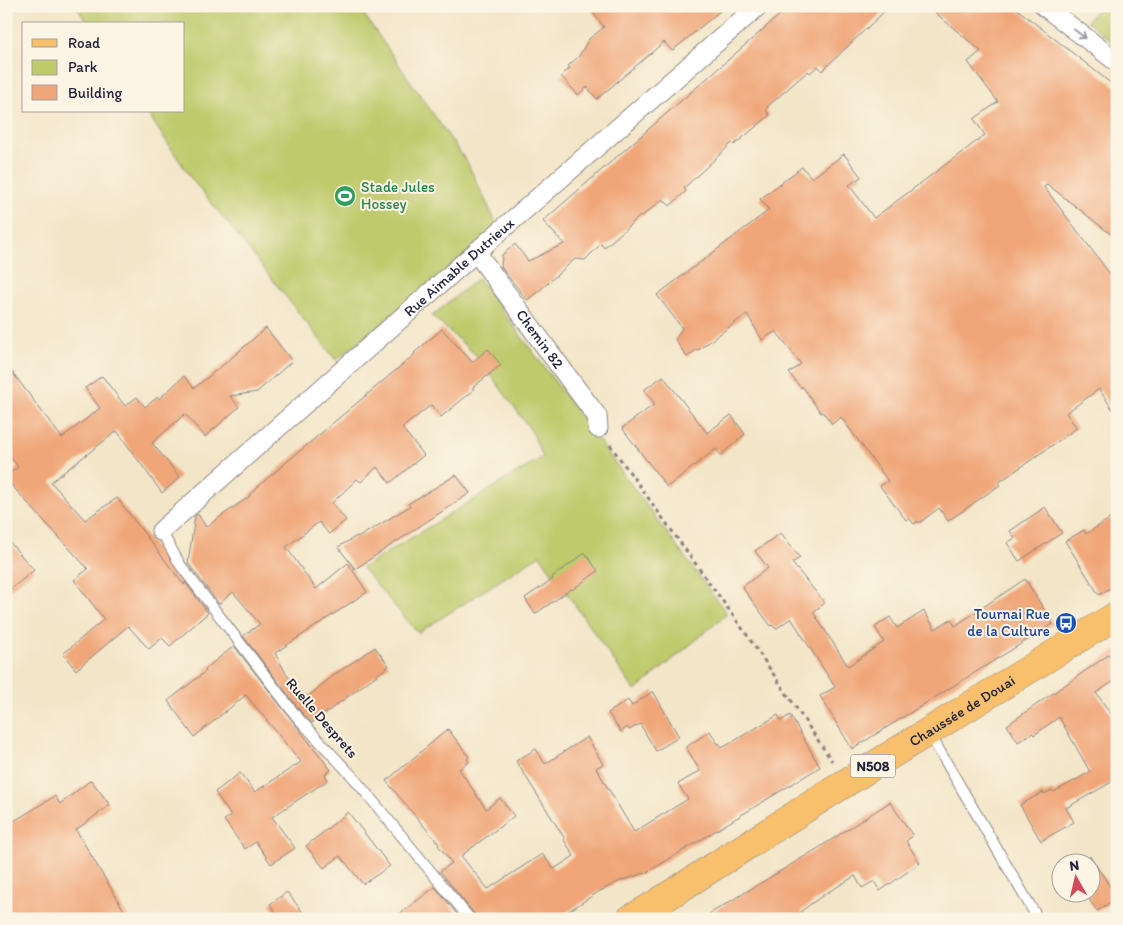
<svg xmlns="http://www.w3.org/2000/svg" width="1123" height="925" viewBox="0 0 1123 925" font-family="Itim,sans-serif">
	<style>
		.green { fill: #beca6c; stroke: #707654 }
		.building { fill: #f0a678 }
		.lines { fill: none; stroke-linecap: round; stroke-linejoin: round }
		.lane-casing { stroke: #8a8482; stroke-width: 12 }
		.street-casing { stroke: #8a8482; stroke-width: 21 }
		.primary-casing { stroke: #8a8482; stroke-width: 29 }
		.path { stroke: #8a8482; stroke-width: 3; stroke-dasharray: 4 4; stroke-linecap: butt }
		.lane { stroke: #fff; stroke-width: 10 }
		.street { stroke: #fff; stroke-width: 19 }
		.primary { stroke: #f8bf6c; stroke-width: 28 }
		.oneway { stroke: #9c9ca7 }
		.labels { text-anchor: middle; stroke-width: 4; stroke-linejoin: round; paint-order: stroke }
		.shield { fill: #fcf5e5; stroke: #63616e; stroke-width: 1 }
		.shield-label { font-size: 14px; font-weight: bold; fill: #22223b }
		.leisure-label { font-size: 15px; fill: #27864d; stroke: #fcf5e5; text-anchor: start }
		.street-label { font-size: 15px; fill: #22223b; stroke: #fcf5e5 }
		.transit-label { font-size: 15px; fill: #164399; stroke: #fcf5e5; text-anchor: end }
	</style>
	<rect width="100%" height="100%" fill="#fcf5e5"/>
	<filter id="ink" filterUnits="userSpaceOnUse"><feTurbulence type="fractalNoise" baseFrequency=".02" numOctaves="2"/><feDisplacementMap in="SourceGraphic" scale="10" xChannelSelector="R" yChannelSelector="G"/><feConvolveMatrix kernelMatrix="1 2 1 2 8 2 1 2 1" color-interpolation-filters="sRGB"/></filter>
	<filter id="wash" filterUnits="userSpaceOnUse"><feTurbulence type="fractalNoise" baseFrequency=".0096" numOctaves="4" result="noise"/><feDisplacementMap in="SourceGraphic" scale="20" xChannelSelector="R" yChannelSelector="G"/><feGaussianBlur stdDeviation="1.12" result="paint"/><feColorMatrix in="noise" values="0 0 0 0 0 0 0 0 0 0 0 0 0 0 0 0 0 1.4 0 .05"/><feComposite in="paint" operator="in"/></filter>
	<g filter="url(#wash)">
		<rect width="100%" height="100%" fill="#f3e5c8"/>
		<path class="green" d="M76,6H358L468,164L500,231L336,360L219,212L193,181L146,111H184V24H88Z
			M1100,6H1117V46L1087,21Z
			M478,278L727,614L635,691L540,555L418,633L362,568L543,457L532,432L478,357L432,316Z"/>
		<g id="blocks">
			<path class="building" d="M588,6H726L672,51L664,42L597,99L587,87L578,95L561,76L570,68L568,66L579,56L589,39L604,27Z
				M790,6H890L822,71L818,66L810,73L808,71L767,107L768,109L766,111L770,115L734,145L732,143L684,188L686,191L670,206L663,199L641,217L640,216L604,248L601,244L585,260L575,259L540,290L527,300L501,267L502,255L515,244L528,261L564,244L543,221Z
				M927,6H1013L1117,88V239L1047,184L1044,187L1117,283V416L1099,389L1066,413L1077,428L998,483L1000,485L948,521L939,508L919,523L918,521L914,524L909,518L906,520L880,486L888,481L841,417L832,424L823,412L821,413L802,386L801,388L789,373L801,364L776,331L762,340L747,314L698,350L697,349L687,357L675,340L682,328L657,295L769,210L760,199L802,167L812,178L844,154L861,177L849,185L874,218L985,135L974,119L998,102L968,62L981,51Z
				M266,328L292,361L257,392L230,396L239,407L205,437L185,414L152,443L180,477L162,493L117,431L51,482L85,520L117,498L184,585L185,582L208,613L170,646L162,638L149,649L128,626L76,670L63,654L104,619L74,580L88,569L6,479V476L18,467L6,452V364L62,438L100,408L85,388L102,376L125,406L137,397L145,407L158,397L159,399L184,376L194,388L229,360Z
				M442,329L472,362L488,349L501,365L472,388L474,390L441,417L431,405L402,428L424,455L390,483L377,467L361,482L357,479L332,503L346,520L329,534L319,522L286,547L316,589L348,563L367,592L275,653L287,675L305,699L334,675L375,647L389,666L312,723L302,713L243,636L260,624L233,592L219,604L188,563L195,516L198,514L206,527L250,496L249,495L263,482L415,354L414,353Z
				M663,376L707,433L731,415L745,434L721,455L716,449L667,487L622,428L655,404L644,390Z
				M456,475L470,493L355,569L338,547L357,536L359,537L392,517L410,506L408,504Z
				M1045,507L1062,533L1019,561L1007,543L1015,538L1010,531Z
				M1117,514V584L1099,595L1065,541L1084,530L1086,534Z
				M781,533L800,558L792,563L825,603L813,612L848,666L884,642L875,627L890,617L897,628L924,611L935,629L951,619L955,626L1025,579L1053,624L852,749L820,696L835,687L791,618L776,629L772,625L771,626L742,587L768,568L755,551Z
				M6,538L34,570L6,593Z
				M585,553L598,571L572,590L571,589L564,594L535,614L525,598L553,579L552,577Z
				M234,646L331,770L325,774L328,780L272,817L295,848L271,864L256,842L245,849L224,820L231,816L215,792L240,773L255,792L301,762L246,695L194,737L168,701L206,671L205,669Z
				M1117,649V679L1096,693L1117,722V779L1066,808L1074,822L1041,841L1020,805L1043,792L1044,794L1052,790L1054,792L1090,772L1059,717L1034,735L1032,733L1018,742L1007,725Z
				M653,691L679,737L656,751L640,724L629,730L627,727L621,732L608,713L628,700L632,706Z
				M778,715L781,721L790,715L820,767L648,872L620,881L600,891L556,919H477L475,915L440,871L452,863L438,845L439,844L386,781L448,729L469,757L467,759L469,762L459,769L486,809L500,798L514,816L461,856L488,889L542,854L554,869L574,856L564,840L565,839L516,761L536,749L545,764L587,737L603,764L596,768L634,832L688,799L678,784L700,771L686,747L710,731L718,744L719,743L722,748Z
				M91,780L110,805L76,830L129,919H6V826L55,796L60,804Z
				M890,802L913,836L906,841L920,863L880,891L874,881L862,888L855,876L825,894L801,911L806,919H701L817,849Z
				M348,812L390,866L363,884L340,856L324,868L306,846Z
				M1090,856L1117,897V898L1097,911L1090,901Z
				M435,887L461,919H393Z
				M287,892L308,919H280L270,904Z"/>
		</g>
	</g>
	<g filter="url(#ink)">
		<use href="#blocks" fill-opacity="0" stroke="#8a8482" stroke-width="1"/>
		<g class="lines">
			<g class="lane-casing">
				<path id="lane" d="M161,531L181,566L297,717L353,777L470,919
					M929,733L1038,919"/>
			</g>
			<g class="street-casing">
				<g id="street">
					<path d="M1044,6L1117,62"/>
					<path id="s1" d="M476,252L578,391L597,416L598,428"/>
					<path id="s2" d="M161,531L476,252L758,6"/>
				</g>
			</g>
			<g class="primary-casing">
				<g id="primary">
					<path id="s3" d="M630,919L649,908L847,782L1117,615"/>
				</g>
			</g>
			<path class="path" d="M610,445L747,635L832,761"/>
			<use href="#lane" class="lane"/>
			<use href="#street" class="street"/>
			<use href="#primary" class="primary"/>
		</g>
		<defs><path id="oneway-shaft" d="M-6 0H5M1.5-3L5.5 0L1.5 3" fill="none" stroke-width="1.6" stroke-linecap="round" stroke-linejoin="round" transform="scale(1.25)"/></defs>
		<use class="oneway" href="#oneway-shaft" transform="translate(1080 34) rotate(37)"/>
	</g>
	<defs>
		<g id="stadium-disc" transform="scale(1.125)"><circle r="9.5" fill="#2e9e5b" stroke="#fcf5e5"/><path d="M0-5a6.5 5 0 1 0 0 10a6.5 5 0 1 0 0-10ZM-3.5-1.8h7v3.6h-7Z" fill="#fff"/></g>
		<g id="bus-disc" transform="scale(1.125)"><circle r="9.5" fill="#1a4fb4" stroke="#fcf5e5"/><path d="M-5-6H5V4H4V6H2V4H-2V6H-4V4H-5ZM-3.5-4V0h7V-4ZM-3.5 1.2v1.5H-2V1.2ZM2 1.2v1.5H3.5V1.2Z" fill="#fff"/></g>
	</defs>
	<g fill-rule="evenodd">
		<use href="#stadium-disc" x="345" y="196"/>
		<use href="#bus-disc" x="1066" y="623"/>
	</g>
	<g class="labels">
		<rect class="shield" x="850.5" y="754.5" width="45" height="23" rx="4"/>
		<g class="shield-label">
			<text x="873" y="771">N508</text>
		</g>
		<g class="leisure-label">
			<text x="361" y="192">Stade Jules<tspan x="361" dy="17">Hossey</tspan></text>
		</g>
		<g class="street-label">
			<text dy="5" stroke="none"><textPath href="#s2" startOffset="398">Rue Aimable Dutrieux</textPath></text>
			<text dy="5" stroke="none"><textPath href="#s1" startOffset="108">Chemin 82</textPath></text>
			<text dy="5" stroke="none"><textPath href="#s3" startOffset="392">Chaussée de Douai</textPath></text>
			<text transform="translate(322 718) rotate(49)" y="5">Ruelle Desprets</text>
		</g>
		<g class="transit-label">
			<text x="1050" y="619">Tournai Rue<tspan x="1050" dy="17">de la Culture</tspan></text>
		</g>
	</g>
	<rect width="1123" height="925" fill="none" stroke="#fcf5e5" stroke-width="25"/>
	<rect x="22" y="22" width="162" height="90" fill="#fcf5e5" stroke="#a5a1a1"/>
	<rect x="32" y="39" width="25" height="8" fill="#f8bf6c" stroke="#a5a1a1"/>
	<text x="68" y="48" font-size="15" fill="#22223b">Road</text>
	<rect x="32" y="60" width="25" height="15" fill="#beca6c" stroke="#a5a1a1"/>
	<text x="68" y="72" font-size="15" fill="#22223b">Park</text>
	<rect x="32" y="85" width="25" height="15" fill="#f0a678" stroke="#a5a1a1"/>
	<text x="68" y="98" font-size="15" fill="#22223b">Building</text>
	<g transform="translate(1076 878) rotate(352)"><circle r="24" fill="#fcf5e5" stroke="#a5a1a1"/>
	<path d="M0-4L9 19L0 12L-9 19Z" fill="#d1495b"/>
	<text y="-8" font-size="14" font-weight="bold" text-anchor="middle" fill="#22223b">N</text>
	</g>
</svg>
